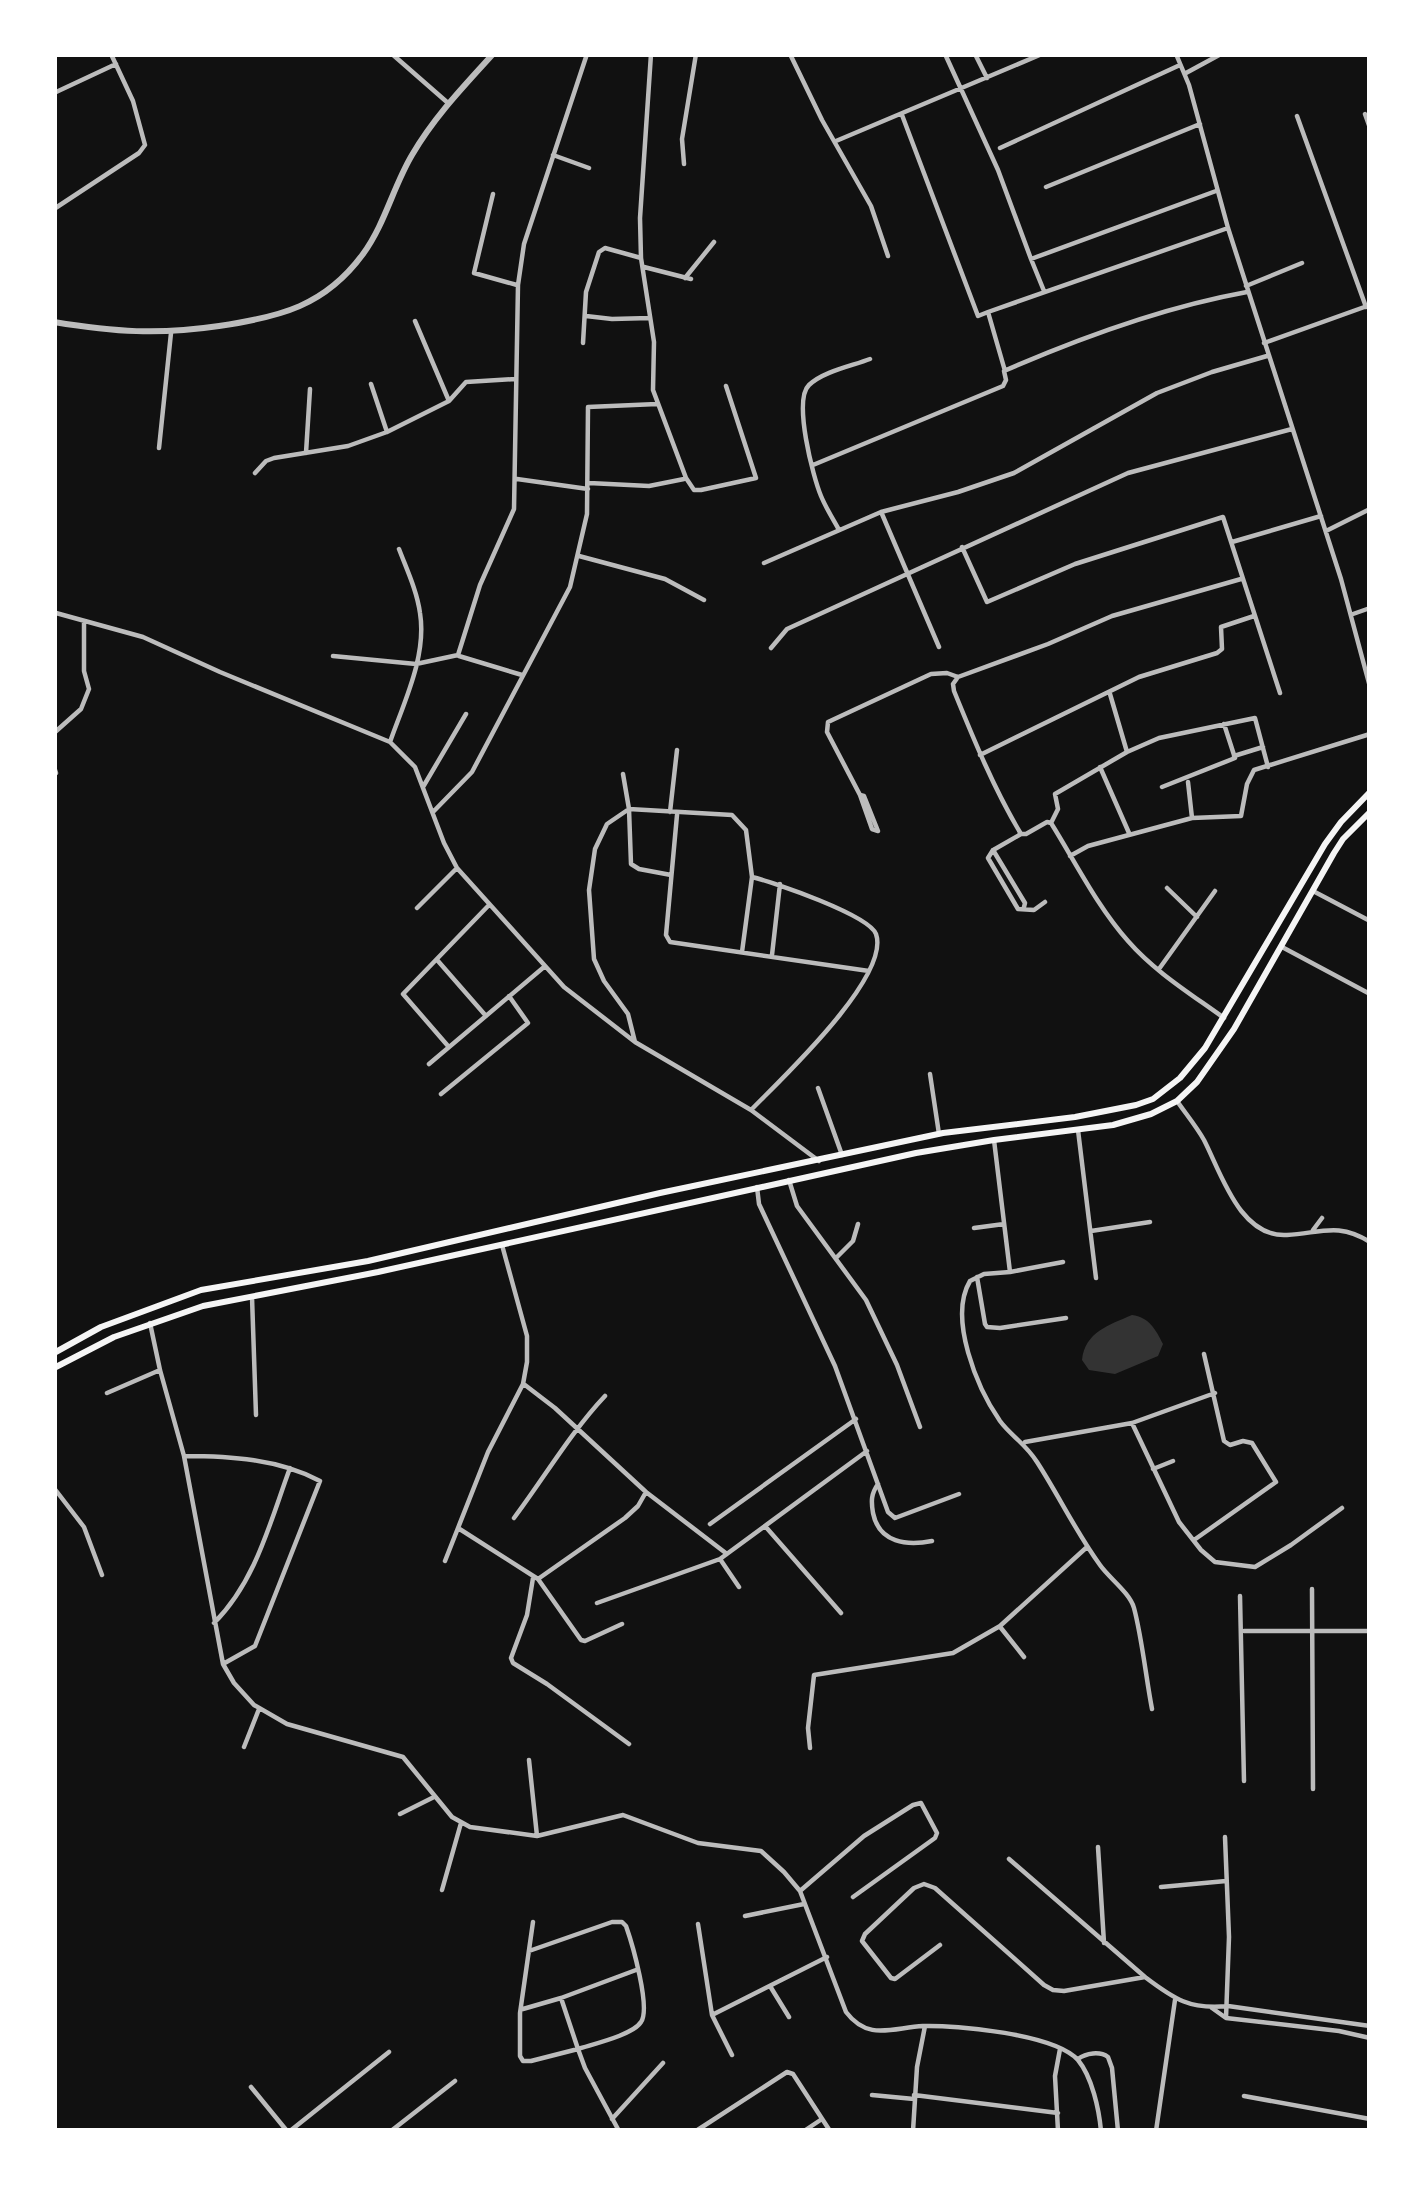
<svg xmlns="http://www.w3.org/2000/svg" width="1424" height="2185" viewBox="0 0 1424 2185" font-family="Arial,sans-serif">
	<style>
		.water { fill: #333 }
		.lines { fill: none; stroke-linecap: round; stroke-linejoin: round }
		.minor { stroke: #bcbcbc; stroke-width: 4.5 }
		.tertiary { stroke: #bcbcbc; stroke-width: 6 }
		.primary { stroke: #f5f5f5; stroke-width: 6 }
	</style>
	<rect width="100%" height="100%" fill="#111"/>
	<path class="water" d="M1132,1315C1149,1317 1156,1330 1163,1344L1158,1356L1115,1374L1089,1370L1082,1360C1085,1332 1109,1325 1132,1315Z"/>
	<g class="lines">
		<path class="minor" d="M392,54L448,103
			M651,54L640,218L641,258L654,342L653,390L686,478L694,490H701L756,478L726,386
			M790,54L822,120L871,206L888,256
			M945,54L998,170L1031,259L1216,191
			M975,54L987,78
			M1176,54L1189,85L1228,228L1341,579L1370,687
			M1186,73L1221,54
			M54,93L116,64
			M1365,114L1370,128
			M902,115L978,316L988,312
			M1297,116L1366,307
			M836,141L1042,54
			M1000,148L1180,65
			M553,155L589,168
			M684,164L682,139L696,54
			M1046,187L1200,124
			M493,194L474,273L517,285
			M54,209L139,153L145,145L133,101L111,54
			M1031,259L1044,291
			M644,267L691,279
			M685,278L714,242
			M1246,286L1302,263
			M586,316L612,319L650,318
			M415,321L449,401
			M583,343L586,292L599,252L605,248L641,258
			M1264,343L1370,305
			M1005,371L988,312L1228,228
			M371,384L387,432
			M159,448L171,333
			M306,453L310,389
			M813,465L1003,386L1006,380L1004,371C1082,337 1164,307 1247,292
			M255,473L266,461L274,458L348,446L387,432L449,401L466,382L515,379
			M517,479L588,489
			M589,483L649,486L684,479
			M882,514L939,647
			M839,530C833,519 826,508 821,496C813,477 793,400 809,385C824,371 852,366 870,359
			M1326,531L1370,509
			M1232,542L1321,516
			M962,547L987,602L1075,564L1223,517L1280,693
			M579,556L665,579L704,600
			M764,563L881,512L958,492L1014,473L1157,393L1212,372L1267,356
			M56,613L143,637L220,672L390,742L415,767L444,843L457,868L564,987L635,1042L751,1110L819,1161
			M1353,614L1370,608
			M771,648L787,629L1128,473L1292,429
			M333,656L416,664L458,655L480,585L514,509L518,285L524,244L587,54
			M459,656L522,675
			M958,677L953,684L954,691C974,740 994,789 1021,834H1026L1047,822L1051,823C1076,863 1097,906 1128,941C1155,972 1191,994 1224,1018
			M958,677L1048,644L1112,616L1241,579
			M1110,694L1127,752
			M54,733L81,709L89,689L84,671V621
			M390,742C404,702 427,656 420,613C417,591 407,570 399,549
			M980,755L1139,677L1217,653L1222,649L1221,627L1254,616
			M1234,756L1263,747
			M54,767L56,773
			M1100,767L1129,833
			M623,774L629,809L631,864L639,869L671,875
			M1188,782L1192,818
			M423,787L466,714
			M1162,787L1235,758L1224,724
			M860,795L872,829L878,831L864,796L860,795L827,732L828,722L931,674L947,673L958,677
			M433,812L472,772L570,587L587,514L588,407L657,404
			M670,812L677,750
			M677,815L666,935L670,942L869,971
			M1051,823L1058,809L1055,794L1127,752L1159,738L1255,718L1268,767
			M995,849L1021,834
			M993,850L988,858L1018,909L1034,910L1045,902
			M993,850L1025,903L1024,907
			M1070,856L1088,846L1192,818L1241,816L1247,784L1254,770L1370,734
			M1167,888L1197,917
			M1313,891L1370,921
			M417,908L457,868
			M1282,947L1370,994
			M742,952L752,877
			M772,955L780,884
			M438,961L486,1016
			M1159,969L1215,891
			M635,1042L628,1014L604,981L594,959L589,890L595,849L607,824L629,809L732,815L746,830L752,877C773,882 869,915 876,934C891,977 779,1081 751,1110
			M448,1046L403,994L489,905
			M429,1064L544,967
			M930,1074L939,1134
			M818,1088L842,1155
			M441,1094L528,1023L509,996
			M1177,1101C1186,1114 1196,1126 1204,1140C1221,1173 1240,1238 1287,1235C1321,1233 1338,1222 1370,1242
			M1078,1130L1096,1278
			M994,1140L1010,1272L984,1274L970,1281C948,1318 977,1388 1000,1421C1011,1436 1025,1443 1037,1462C1059,1496 1076,1532 1100,1565C1109,1578 1130,1593 1134,1608C1142,1638 1146,1678 1152,1709
			M789,1180L797,1206L866,1300L897,1365L920,1427
			M757,1187L759,1204L835,1366L888,1512L895,1518L959,1494
			M974,1228L1004,1224
			M1313,1230L1322,1218
			M1091,1231L1150,1222
			M502,1245L527,1336V1362L523,1384L488,1452L458,1528L538,1579L625,1518L638,1506L646,1492
			M837,1257L853,1241L858,1224
			M1010,1272L1063,1262
			M977,1277L985,1324L987,1327L1000,1328L1066,1318
			M252,1297L256,1415
			M150,1323L160,1370L184,1456L223,1664L234,1683L254,1705L287,1724L403,1757L452,1817L470,1827L537,1836L623,1815L698,1843L761,1851L784,1872L800,1891L846,2012C868,2041 891,2028 923,2026C957,2025 1055,2034 1078,2060C1092,2077 1099,2109 1101,2131
			M525,1385L555,1408L646,1492L727,1554
			M107,1393L160,1370
			M1132,1423L1179,1522L1201,1550L1215,1562L1255,1567L1291,1545L1342,1508
			M1025,1442L1132,1423L1215,1393
			M184,1456C230,1456 279,1459 320,1481L255,1646L223,1664
			M1153,1469L1173,1461
			M878,1484C871,1494 871,1501 873,1513C879,1543 907,1546 932,1541
			M54,1488L84,1527L102,1575
			M514,1518C544,1478 571,1432 605,1396
			M710,1524L856,1419
			M765,1526L841,1613
			M1194,1540L1276,1482L1252,1443L1243,1441L1230,1445L1224,1441L1204,1354
			M720,1559L739,1587
			M445,1561L458,1528
			M533,1578L527,1615L511,1658L513,1663L547,1684L629,1744
			M538,1579L581,1640L585,1641L622,1624
			M1312,1589L1313,1789
			M1240,1596L1244,1781
			M597,1603L720,1559L867,1451
			M214,1623C256,1581 270,1522 290,1468
			M1001,1628L1024,1657
			M1244,1631H1370
			M244,1747L259,1709
			M810,1748L808,1728L814,1675L953,1653L1000,1626L1087,1547
			M529,1760L537,1836
			M400,1814L434,1797
			M1225,1837L1229,1937L1226,2018
			M1098,1847L1104,1943
			M1009,1859L1145,1977
			M1161,1887L1226,1881
			M442,1890L461,1823
			M800,1891L864,1836L913,1805L921,1803L937,1833L935,1838L853,1897
			M745,1916L804,1904
			M533,1922L520,2013V2056L523,2061H531L578,2049L585,2068L619,2131
			M698,1924L712,2015L732,2055
			M940,1945L895,1979L891,1978L862,1941L865,1934L914,1888L924,1884L935,1888L1044,1985L1053,1990L1064,1991L1145,1977C1174,1999 1190,2010 1228,2006L1370,2026
			M529,1951L612,1922H622L626,1926C632,1943 651,2008 641,2022C633,2035 593,2044 578,2049L561,1998
			M770,1986L789,2017
			M1212,2008L1226,2018L1339,2031L1370,2038
			M523,2009L561,1998L636,1970
			M714,2014L827,1957
			M1078,2059C1086,2053 1100,2051 1108,2057L1112,2068L1118,2131
			M251,2087L287,2131
			M872,2095L914,2099
			M914,2095L1058,2113
			M1244,2096L1370,2119
			M612,2119L663,2063
			M290,2131L389,2052
			M391,2131L455,2081
			M696,2131L787,2072L793,2074L830,2131
			M804,2131L822,2119
			M913,2131L917,2067L925,2026
			M1058,2131L1055,2076L1060,2049
			M1156,2131L1175,2000"/>
		<path class="tertiary" d="M54,322C115,332 158,335 219,326C280,317 325,306 363,254C385,224 393,187 412,155C434,117 464,86 493,54"/>
		<path class="primary" d="M54,1353L101,1327L201,1290L368,1261L660,1193L943,1133L1075,1117L1136,1105L1153,1099L1180,1078L1205,1048L1325,844L1341,822L1370,792
			M54,1368L114,1337L203,1306L378,1272L916,1153L994,1140L1113,1125L1151,1114L1177,1101L1197,1082L1234,1029L1334,853L1343,839L1370,812"/>
	</g>
	<rect width="1424" height="2185" fill="none" stroke="#ffffff" stroke-width="114"/>
</svg>
